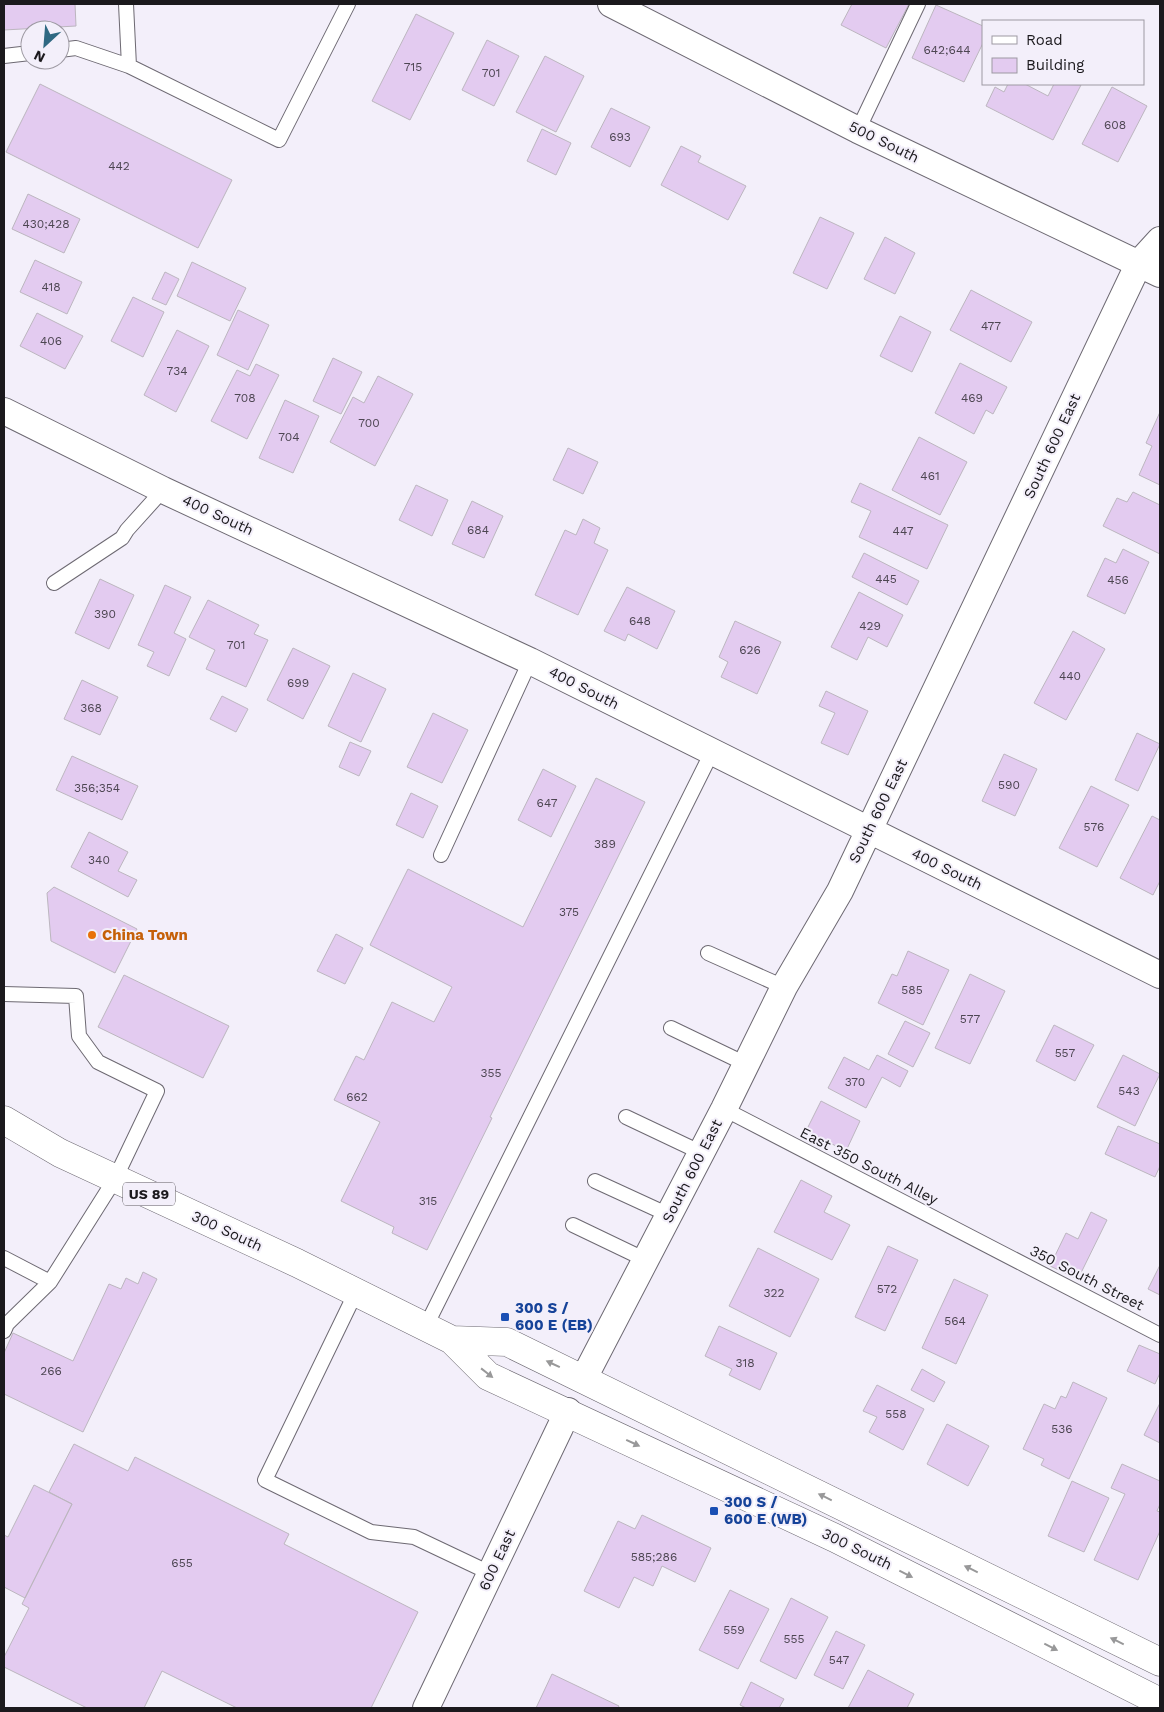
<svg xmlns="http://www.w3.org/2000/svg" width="1164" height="1712" viewBox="0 0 1164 1712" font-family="'Work Sans',sans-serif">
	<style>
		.building { fill: #e3cbf0; stroke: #bcb6bf }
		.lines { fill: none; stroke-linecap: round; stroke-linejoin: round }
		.lane-casing { stroke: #6d6972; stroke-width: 16 }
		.street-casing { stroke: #6d6972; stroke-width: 28 }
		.primary-casing { stroke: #6d6972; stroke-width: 29 }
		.lane { stroke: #fff; stroke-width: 14 }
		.street { stroke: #fff; stroke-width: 26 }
		.primary { stroke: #fff; stroke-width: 28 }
		.oneway { fill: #989899 }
		.food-dot { fill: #e8710a; stroke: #f3effa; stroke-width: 2 }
		.transit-dot { fill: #1a4fb4; stroke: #f3effa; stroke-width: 2 }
		.labels { text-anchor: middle; stroke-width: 4; stroke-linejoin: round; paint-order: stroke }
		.number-label { font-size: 12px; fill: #4d4652 }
		.shield { fill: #f3effa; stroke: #5c595f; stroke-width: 1 }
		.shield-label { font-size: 14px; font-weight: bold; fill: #1b191d }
		.street-label { font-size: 15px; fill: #1b191d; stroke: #f3effa }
		.food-label { font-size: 15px; font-weight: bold; fill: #c56008; stroke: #f3effa; text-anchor: start }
		.transit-label { font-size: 15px; font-weight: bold; fill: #164399; stroke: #f3effa; text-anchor: start }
	</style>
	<rect width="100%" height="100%" fill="#f3effa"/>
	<path class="building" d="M4,4H75L76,26L4,30Z
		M852,4H909L886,48L841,25Z
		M936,5L983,26V43L964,82L912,58Z
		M416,14L454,33L410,120L372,101Z
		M487,40L519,56L494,106L462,90Z
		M545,56L584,76L556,132L516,112Z
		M40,84L232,180L198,248L6,152Z
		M1008,84H1025L1048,96L1054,84L1081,85L1053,140L986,106L995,87L1004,92Z
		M1112,87L1147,106L1118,162L1082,144Z
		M611,108L650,127L630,167L591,147Z
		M542,129L571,143L556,175L527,161Z
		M681,146L701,156L698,162L746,186L728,220L661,185Z
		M28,194L80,219L64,253L12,229Z
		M820,217L854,233L827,289L793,273Z
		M885,237L915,253L895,294L864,279Z
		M35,260L82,282L67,314L20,292Z
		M192,262L246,288L230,321L177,296Z
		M165,272L179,279L166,305L152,299Z
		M971,290L1032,322L1011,362L950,330Z
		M133,297L164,312L143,357L111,341Z
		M238,310L269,325L248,370L217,355Z
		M37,313L83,336L65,369L20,346Z
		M900,316L931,332L912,372L880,356Z
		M177,330L209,346L176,412L144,395Z
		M333,358L362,372L341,414L313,401Z
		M960,363L1007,387L993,414L986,410L974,434L935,413Z
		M256,364L279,375L247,439L211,421L237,370L250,376Z
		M378,376L413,394L375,466L330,442L353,397L364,403Z
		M285,400L319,416L293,473L259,458Z
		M1160,412V485L1139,475L1152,446L1146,443Z
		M919,437L967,462L940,515L892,490Z
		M568,448L598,462L583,494L553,480Z
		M860,483L948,525L927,569L859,537L871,511L851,502Z
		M416,485L448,500L432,536L399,520Z
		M1133,492L1160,505V554L1103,526L1117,498L1127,502Z
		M472,501L503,516L484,558L452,544Z
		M583,519L600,528L594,543L608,550L578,615L535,595L565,530L576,535Z
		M1123,549L1149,562L1125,614L1087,596L1105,558L1116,563Z
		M864,553L919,581L907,605L852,577Z
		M100,579L134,595L109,649L75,633Z
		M165,585L191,597L174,633L186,639L169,676L147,666L154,652L138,645Z
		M627,587L675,611L657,649L628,634L625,641L604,631Z
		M859,592L903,615L887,647L868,637L857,660L831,647Z
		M208,600L259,625L254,634L268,640L246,687L206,669L215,650L189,637Z
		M735,621L781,642L757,694L721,677L728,662L719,657Z
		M1073,631L1105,649L1066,720L1034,703Z
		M293,648L330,666L303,719L267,700Z
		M353,673L386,689L361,742L328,726Z
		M82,680L118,697L100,735L64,719Z
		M826,691L868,711L848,755L821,743L835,713L819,706Z
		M222,696L248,709L236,732L210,719Z
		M433,713L468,730L442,783L407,767Z
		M1137,733L1160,744L1138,791L1115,780Z
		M350,742L371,751L359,776L339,767Z
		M1004,754L1037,769L1015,816L982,801Z
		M72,756L138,786L122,820L56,790Z
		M543,769L576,786L551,837L518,820Z
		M596,778L645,802L490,1117L492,1118L427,1250L392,1233L394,1227L341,1201L380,1122L334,1100L356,1056L364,1060L392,1002L434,1022L452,987L370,945L408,869L523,927Z
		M1091,786L1129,805L1097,867L1059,848Z
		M411,793L438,806L423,838L396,825Z
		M1152,816L1160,820V881L1153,895L1120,878Z
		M89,832L128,852L118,871L137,880L128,897L71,867Z
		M54,887L137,929L115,973L51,941L47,893Z
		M336,934L363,948L345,984L317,971Z
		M908,951L949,970L923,1025L878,1003L892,974L897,976Z
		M970,974L1005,991L970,1064L935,1048Z
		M124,975L229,1026L203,1078L98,1027Z
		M905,1021L930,1033L913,1067L888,1054Z
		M1054,1025L1094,1045L1075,1081L1036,1061Z
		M877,1055L908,1071L900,1087L882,1077L866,1108L828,1088L844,1057L869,1070Z
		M1123,1055L1160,1074L1135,1126L1097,1107Z
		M821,1101L860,1121L846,1151L806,1131Z
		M1118,1126L1160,1144V1166L1155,1177L1105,1154Z
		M801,1180L832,1196L824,1212L850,1225L832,1260L774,1232Z
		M1091,1212L1107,1220L1078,1279L1050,1266L1066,1233L1078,1239Z
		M888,1246L918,1260L885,1331L855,1317Z
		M758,1248L819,1279L790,1337L729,1306Z
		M1160,1265V1295L1148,1289Z
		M143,1272L157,1279L83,1432L4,1394V1353L13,1333L73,1361L109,1284L121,1289L126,1278L138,1284Z
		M954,1279L988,1295L956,1364L922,1348Z
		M719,1326L777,1353L760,1390L729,1375L732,1369L705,1356Z
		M1139,1345L1160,1354V1373L1155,1384L1127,1371Z
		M922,1369L945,1382L934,1402L911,1390Z
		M1073,1382L1107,1398L1069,1479L1041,1465L1044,1459L1023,1449L1044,1404L1055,1409L1061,1396L1066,1398Z
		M877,1385L924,1409L903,1450L869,1432L877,1417L863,1411Z
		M1160,1403V1443L1144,1435Z
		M947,1424L989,1446L968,1486L927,1464Z
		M74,1444L128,1471L135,1457L289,1534L284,1544L418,1612L371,1708H237L162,1671L144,1708H87L4,1667V1657L29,1608L22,1604L72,1504L49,1492Z
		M1122,1464L1160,1481V1504L1157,1511L1160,1512V1531L1138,1580L1094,1560L1125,1494L1111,1488Z
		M1072,1481L1109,1498L1084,1552L1048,1536Z
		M34,1485L72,1504L25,1598L4,1587V1535L8,1537Z
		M642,1515L711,1548L695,1582L662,1566L653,1586L634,1577L619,1608L584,1591L618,1521L635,1529Z
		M730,1590L769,1609L738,1669L699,1650Z
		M791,1598L828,1617L796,1679L760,1661Z
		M836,1631L865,1645L843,1689L814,1675Z
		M868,1670L914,1694L907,1708H848Z
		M552,1674L619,1706L618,1708H536Z
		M751,1682L784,1699L779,1708H746L740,1705Z"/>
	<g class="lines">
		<g class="lane-casing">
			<path id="lane" d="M126,4L129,66
				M60,50L76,48L129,66L279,140L348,4
				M4,56L30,53
				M858,130L918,4
				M54,583L122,538L127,530L163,490
				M441,855L530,661
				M708,953L784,987
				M4,994L76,996L79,1036L98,1062L157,1091L115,1179L50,1282L7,1324L4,1331
				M671,1028L746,1064
				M724,1109L1160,1335
				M626,1117L702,1153
				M595,1181L669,1215
				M573,1225L646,1260
				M4,1258L50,1282
				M356,1292L265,1480L371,1532L414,1537L490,1573
				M426,1326L712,752"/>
		</g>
		<g class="street-casing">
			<path id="street" d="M611,4L858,130L1160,274
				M4,411L163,490L530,661L1160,975
				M584,1378L724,1109L784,987L840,891L1139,263L1160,240
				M426,1708L568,1411"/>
		</g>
		<g class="primary-casing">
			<path id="primary" d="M4,1120L60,1153L297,1263L452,1340L488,1376L835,1538L1160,1702
				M452,1340L507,1342L1160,1662"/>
		</g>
		<use href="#lane" class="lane"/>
		<use href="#street" class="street"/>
		<use href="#primary" class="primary"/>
	</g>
	<defs><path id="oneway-solid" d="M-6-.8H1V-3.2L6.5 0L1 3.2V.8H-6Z" transform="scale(1.25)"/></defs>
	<g class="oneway">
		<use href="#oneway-solid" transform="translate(553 1364) rotate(-155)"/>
		<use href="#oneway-solid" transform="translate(487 1373) rotate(38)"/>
		<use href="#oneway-solid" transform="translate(633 1443) rotate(25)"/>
		<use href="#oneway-solid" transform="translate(825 1497) rotate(-154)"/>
		<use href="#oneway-solid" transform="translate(971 1569) rotate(-154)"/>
		<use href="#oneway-solid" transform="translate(906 1574) rotate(27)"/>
		<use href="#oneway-solid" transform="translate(1117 1641) rotate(-154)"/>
		<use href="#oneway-solid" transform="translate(1051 1647) rotate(27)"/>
	</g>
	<circle class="food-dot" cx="92" cy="935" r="5"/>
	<g class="transit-dot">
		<rect x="500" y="1312" width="10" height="10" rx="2.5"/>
		<rect x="709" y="1506" width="10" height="10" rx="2.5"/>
	</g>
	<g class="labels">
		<g class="number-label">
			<text x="947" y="54">642;644</text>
			<text x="413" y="71">715</text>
			<text x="491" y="77">701</text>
			<text x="1115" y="129">608</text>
			<text x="620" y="141">693</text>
			<text x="119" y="170">442</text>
			<text x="46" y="228">430;428</text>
			<text x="51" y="291">418</text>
			<text x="991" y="330">477</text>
			<text x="51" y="345">406</text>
			<text x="177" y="375">734</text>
			<text x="245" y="402">708</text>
			<text x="972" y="402">469</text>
			<text x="369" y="427">700</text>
			<text x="289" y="441">704</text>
			<text x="930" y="480">461</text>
			<text x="478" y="534">684</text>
			<text x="903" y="535">447</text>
			<text x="886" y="583">445</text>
			<text x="1118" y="584">456</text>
			<text x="105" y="618">390</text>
			<text x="640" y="625">648</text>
			<text x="870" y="630">429</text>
			<text x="236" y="649">701</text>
			<text x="750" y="654">626</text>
			<text x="1070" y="680">440</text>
			<text x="298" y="687">699</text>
			<text x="91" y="712">368</text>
			<text x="1009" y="789">590</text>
			<text x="97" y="792">356;354</text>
			<text x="547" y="807">647</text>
			<text x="1094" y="831">576</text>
			<text x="605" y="848">389</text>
			<text x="99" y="864">340</text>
			<text x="569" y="916">375</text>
			<text x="912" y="994">585</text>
			<text x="970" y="1023">577</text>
			<text x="1065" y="1057">557</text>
			<text x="491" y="1077">355</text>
			<text x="855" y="1086">370</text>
			<text x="1129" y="1095">543</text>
			<text x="357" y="1101">662</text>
			<text x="428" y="1205">315</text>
			<text x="887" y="1293">572</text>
			<text x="774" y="1297">322</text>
			<text x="955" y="1325">564</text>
			<text x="745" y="1367">318</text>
			<text x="51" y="1375">266</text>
			<text x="896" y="1418">558</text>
			<text x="1062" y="1433">536</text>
			<text x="654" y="1561">585;286</text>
			<text x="182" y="1567">655</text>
			<text x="734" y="1634">559</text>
			<text x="794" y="1643">555</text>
			<text x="839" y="1664">547</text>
		</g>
		<rect class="shield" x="123" y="1182.5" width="52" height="23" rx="4"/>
		<g class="shield-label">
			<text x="149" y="1199">US 89</text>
		</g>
		<g class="street-label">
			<text transform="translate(884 142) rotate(26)" y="5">500 South</text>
			<text transform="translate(1052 446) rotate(-65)" y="5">South 600 East</text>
			<text transform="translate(218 515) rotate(25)" y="5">400 South</text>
			<text transform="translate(584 688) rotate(27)" y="5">400 South</text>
			<text transform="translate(878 811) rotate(-64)" y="5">South 600 East</text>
			<text transform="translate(947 869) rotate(26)" y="5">400 South</text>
			<text transform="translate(869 1166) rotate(27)" y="5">East 350 South Alley</text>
			<text transform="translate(692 1171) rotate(-63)" y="5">South 600 East</text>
			<text transform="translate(227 1231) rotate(25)" y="5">300 South</text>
			<text transform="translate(1087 1278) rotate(27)" y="5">350 South Street</text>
			<text transform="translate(857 1549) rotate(26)" y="5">300 South</text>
			<text transform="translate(497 1560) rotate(-65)" y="5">600 East</text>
		</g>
		<g class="food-label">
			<text x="102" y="940">China Town</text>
		</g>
		<g class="transit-label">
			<text x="515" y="1313">300 S /<tspan x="515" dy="17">600 E (EB)</tspan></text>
			<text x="724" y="1507">300 S /<tspan x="724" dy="17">600 E (WB)</tspan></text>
		</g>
	</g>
	<rect width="1164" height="1712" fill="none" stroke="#1b191d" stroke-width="10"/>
	<rect x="982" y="20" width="162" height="65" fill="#f3effa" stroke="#9d99a2"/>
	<rect x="992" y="36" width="25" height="8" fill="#ffffff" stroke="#9d99a2"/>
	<text x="1026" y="45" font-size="15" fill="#1b191d">Road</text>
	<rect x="992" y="58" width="25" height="15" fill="#e3cbf0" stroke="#9d99a2"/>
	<text x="1026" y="70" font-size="15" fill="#1b191d">Building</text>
	<g transform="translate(45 45) rotate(206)"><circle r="24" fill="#f3effa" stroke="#9d99a2"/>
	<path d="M0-4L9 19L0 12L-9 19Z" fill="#2f6882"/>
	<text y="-8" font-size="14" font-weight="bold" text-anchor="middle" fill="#1b191d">N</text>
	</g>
</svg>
